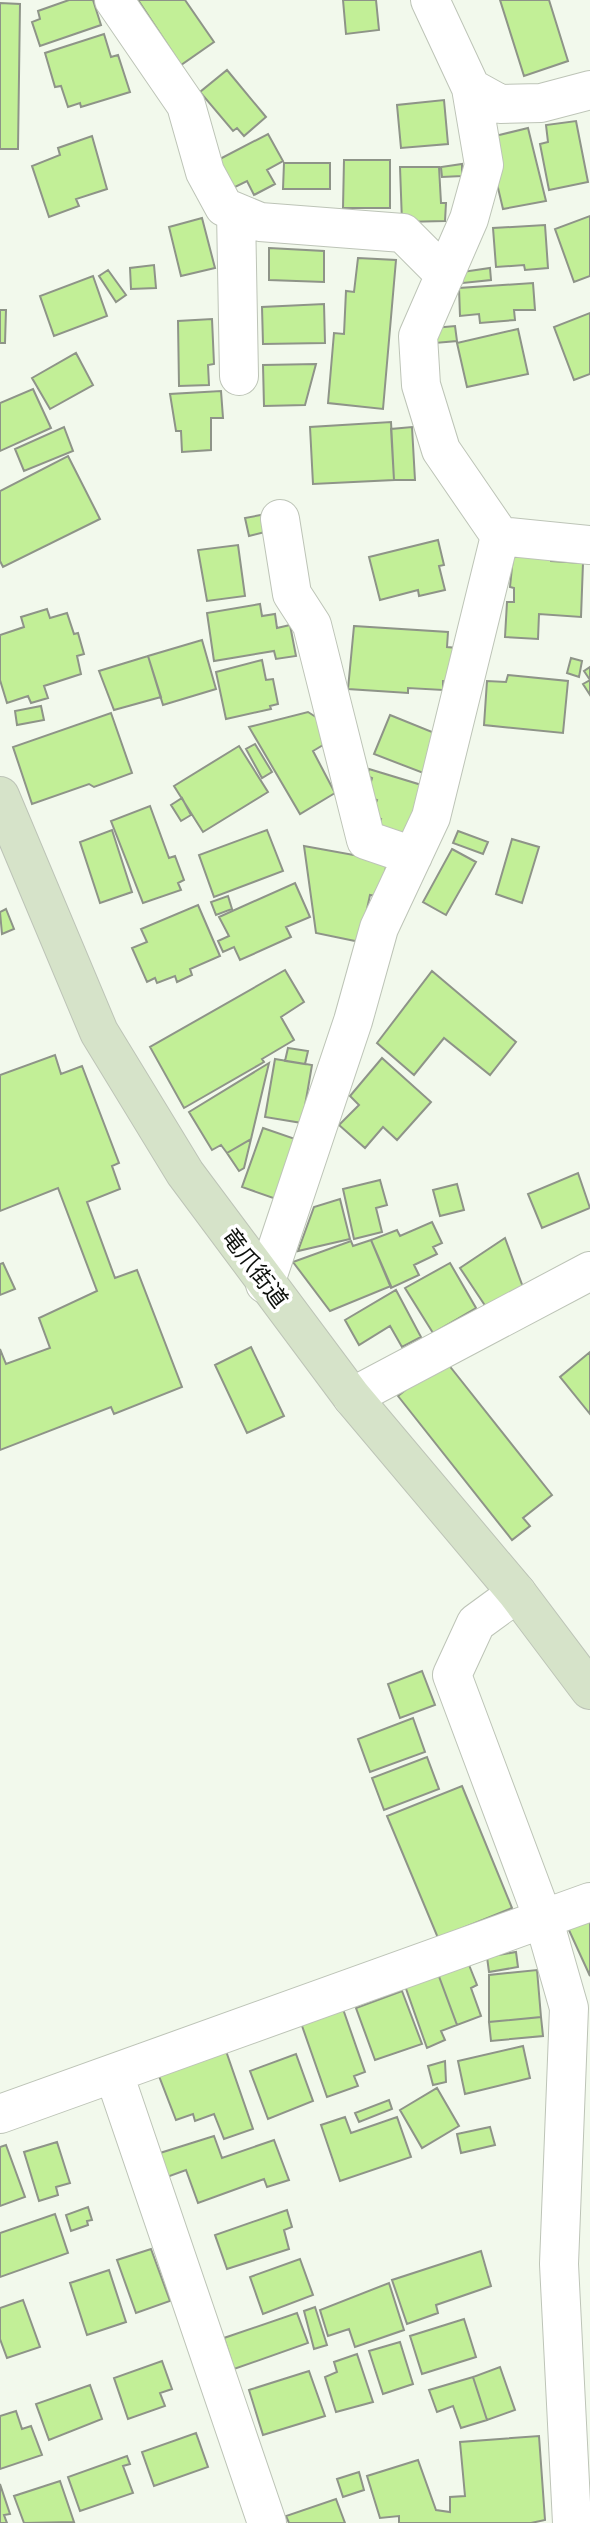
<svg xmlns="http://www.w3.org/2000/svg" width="590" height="2523" viewBox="0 0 590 2523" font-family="'PT Sans','Noto Sans JP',sans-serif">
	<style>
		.building { fill: #c2ef97; stroke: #8e9488; stroke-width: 2 }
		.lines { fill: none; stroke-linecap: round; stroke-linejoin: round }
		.street-casing { stroke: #bdc4b7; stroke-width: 40 }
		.secondary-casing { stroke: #bdc4b7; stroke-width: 40 }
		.street { stroke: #fff; stroke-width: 38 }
		.secondary { stroke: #d6e3c9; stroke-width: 38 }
		.labels { text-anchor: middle; stroke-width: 7; stroke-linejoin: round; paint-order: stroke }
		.street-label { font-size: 23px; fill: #0e110d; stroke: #fff }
	</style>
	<rect width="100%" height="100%" fill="#f2f9ec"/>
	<path class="building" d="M69,0H93L101,25L40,46L32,22L40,19L38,11Z
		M138,0H185L214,42L181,65Z
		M343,0H376L379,30L346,34Z
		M500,0H549L568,61L524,76Z
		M0,3L20,4L18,149H0Z
		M104,34L111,57L118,55L130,92L81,107L80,103L68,107L61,86L55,87L45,53Z
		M227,70L266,117L244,136L237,128L233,131L200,92Z
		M444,100L448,144L401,148L397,105Z
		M576,121L588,182L549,190L540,144L548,142L546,125Z
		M528,128L546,201L503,209L494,171L495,136Z
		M268,134L283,161L267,170L275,184L254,195L247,181L231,189L216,161Z
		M92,136L107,189L76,199L79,206L49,217L32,166L60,155L58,148Z
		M344,160H390V208H343Z
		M284,163H330V189H283Z
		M462,164V176L442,177L441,167Z
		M400,167H439L441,203H446L445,221L402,222Z
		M590,216V276L574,282L555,229Z
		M202,218L215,268L181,276L169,227Z
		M545,225L548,268L525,270L524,265L496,267L493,228Z
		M269,248L324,251V282L269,280Z
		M358,258L396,260L383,409L328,403L334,333L344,334L346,291L354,292Z
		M154,265L156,288L131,289L130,268Z
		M490,268L491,280L463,283L462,272Z
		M108,270L126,295L116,302L99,276Z
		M93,276L107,316L54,336L40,296Z
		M533,283L535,310H514L515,320L480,323L479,314L460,316L459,288Z
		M324,304L325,343L263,344L262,307Z
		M0,310H6L5,343H0Z
		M590,313V374L574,380L554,327Z
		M212,319L214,364L208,365L209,385L179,386L178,321Z
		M455,326L457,341L435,343L434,328Z
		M518,329L528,374L467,387L457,343Z
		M76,353L93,385L50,409L32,378Z
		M316,364L305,405L264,406L263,365Z
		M33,389L51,428L0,451V403Z
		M221,391L223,418H211V450L182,452L181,431H176L170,394Z
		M391,422L394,480L313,484L310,427Z
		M64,427L73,451L24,471L15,449Z
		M412,427L415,480H394L391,429Z
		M68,456L100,519L3,567L0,561V491Z
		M266,514L269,531L249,536L245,518Z
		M438,540L444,565L439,566L445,590L419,596L418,590L380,600L369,557Z
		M238,545L245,596L207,601L198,550Z
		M550,555L551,561L583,563L581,617L539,614L538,639L505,637L507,602H514V588L510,587L513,557Z
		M260,604L262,616L275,614L277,628L290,625L296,656L276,659L274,651L214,661L207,613Z
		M47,609L50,618L67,613L74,634L78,633L84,654L77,656L81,674L44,686L48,698L31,703L28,696L7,703L0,680V635L24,627L21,617Z
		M354,626L448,632L447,647L457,648L454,682L443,681V690L408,688V693L348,689Z
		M202,640L216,689L163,705L148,656Z
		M148,656L161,697L114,710L99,671Z
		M571,658L582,661L579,677L567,673Z
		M262,660L266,680L273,679L278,704L270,706L271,709L226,719L216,672Z
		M590,667V695L583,684L590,680L584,671Z
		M508,675L568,681L563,733L484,725L487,681L506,682Z
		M41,706L44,720L17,725L15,711Z
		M308,712L319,719L323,745L313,751L335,793L300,814L249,727Z
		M111,713L132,773L94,787L89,784L32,804L13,747Z
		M390,715L442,736L426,774L374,754Z
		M255,744L272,772L262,778L246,749Z
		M239,746L268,792L203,832L174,786Z
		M369,769L428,787L406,836L379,825L381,819L371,816L377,800L367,796L372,778L367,776Z
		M182,798L191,815L181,821L171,805Z
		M150,806L169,858L175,856L184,880L178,883L181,890L143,903L111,821Z
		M112,830L132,892L100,903L80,842Z
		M267,830L283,871L214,897L199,855Z
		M458,831L488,842L483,854L453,843Z
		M512,839L539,847L522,903L496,894Z
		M304,846L387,861L381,897L370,895L360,942L316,933Z
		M452,849L476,862L446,915L423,902Z
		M295,883L310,917L286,927L291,937L240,960L234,947L223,952L218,941L229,936L219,917Z
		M228,896L232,909L216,915L211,902Z
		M198,905L220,956L190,969L192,975L177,982L175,976L157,983L155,978L147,982L132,948L147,942L141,929Z
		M6,909L14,929L2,934L0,912Z
		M285,970L304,1002L281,1017L294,1040L262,1059L264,1062L184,1108L150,1047Z
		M432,971L516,1042L490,1075L444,1038L414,1075L377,1043Z
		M288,1048L308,1051L305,1064L285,1061Z
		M55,1055L61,1074L82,1066L119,1163L112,1166L120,1189L87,1202L115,1278L137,1270L182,1387L114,1414L111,1407L0,1450V1349L6,1364L50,1348L39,1318L97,1291L58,1188L0,1211V1075Z
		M382,1058L431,1102L397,1140L383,1127L365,1148L339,1125L359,1105L350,1096Z
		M275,1059L312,1065L302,1123L265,1117Z
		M269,1063L251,1139L227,1153L221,1145L212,1150L189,1112Z
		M263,1128L301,1141L279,1200L242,1187Z
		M251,1139L244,1168L239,1171L227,1153Z
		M578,1173L590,1208L542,1228L528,1194Z
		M380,1180L387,1205L376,1208L382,1232L354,1239L343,1189Z
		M457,1184L464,1210L440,1216L433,1190Z
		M340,1199L350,1239L298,1251L314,1207Z
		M432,1222L442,1243L433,1247L437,1254L414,1265L419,1275L391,1288L371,1240L397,1230L400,1236Z
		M505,1238L524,1290L488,1310L460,1268Z
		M371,1240L391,1286L330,1311L293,1262L351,1241L353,1246Z
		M3,1263L15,1289L0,1295V1264Z
		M450,1263L476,1308L433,1333L405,1288Z
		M396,1290L421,1337L402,1347L390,1326L359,1345L345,1320Z
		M251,1347L284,1416L247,1433L215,1365Z
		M590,1352V1414L560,1377Z
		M444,1359L552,1495L523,1518L530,1526L512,1540L398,1396Z
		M422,1671L435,1705L400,1718L388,1684Z
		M413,1718L425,1752L370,1772L358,1739Z
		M427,1757L439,1789L384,1810L372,1778Z
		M462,1786L512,1908L438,1938L387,1816Z
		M590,1918V1976L568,1928Z
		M516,1952L518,1967L489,1972L487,1957Z
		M467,1960L477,1985L471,1988L481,2016L457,2025L437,1971Z
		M537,1970L541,2017L489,2022V1975Z
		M437,1971L457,2025L441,2031L445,2040L427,2048L404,1983Z
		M402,1991L422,2044L375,2060L356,2008Z
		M343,2009L365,2072L354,2076L358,2086L327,2097L301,2023Z
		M541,2017L543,2036L491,2041L489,2022Z
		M523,2046L530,2078L465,2094L458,2061Z
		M226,2051L253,2129L224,2139L214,2114L195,2121L193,2114L176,2120L159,2076Z
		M296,2054L313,2101L268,2119L250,2071Z
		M445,2061L446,2082L433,2085L428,2066Z
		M437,2088L459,2126L422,2148L400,2110Z
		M389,2100L392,2109L359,2122L355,2113Z
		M345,2117L351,2133L397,2117L411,2157L340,2181L321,2125Z
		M490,2127L495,2145L461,2153L457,2134Z
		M214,2136L222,2158L274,2140L289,2180L267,2187L264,2179L198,2203L186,2170L167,2177L160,2153Z
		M57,2142L70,2183L56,2187L58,2195L39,2201L24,2152Z
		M6,2145L25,2197L0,2206V2147Z
		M88,2207L92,2220L87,2221L88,2225L71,2231L66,2215Z
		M287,2210L292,2227L284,2230L289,2249L227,2269L215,2235Z
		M55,2214L68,2253L0,2277V2233Z
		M151,2249L170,2301L136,2313L117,2260Z
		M481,2251L491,2286L436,2305L438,2313L407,2324L392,2280Z
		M300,2259L313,2295L263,2314L250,2277Z
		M109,2270L126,2322L87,2335L70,2283Z
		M389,2283L404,2330L355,2347L349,2329L328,2336L320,2310Z
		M23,2300L40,2347L7,2358L0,2339V2308Z
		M315,2307L327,2345L314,2349L304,2311Z
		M297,2313L308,2343L234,2369L224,2338Z
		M464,2319L476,2357L422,2374L410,2336Z
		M400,2342L413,2384L383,2394L369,2351Z
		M357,2354L373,2402L336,2412L325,2377L337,2372L334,2362Z
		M162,2361L172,2389L160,2393L165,2406L128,2419L114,2378Z
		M500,2367L515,2410L487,2420L473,2377Z
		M309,2371L325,2416L263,2435L249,2390Z
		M473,2377L487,2420L461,2428L453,2406L437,2412L429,2390Z
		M90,2385L102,2419L49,2440L36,2404Z
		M16,2411L22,2429L31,2426L42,2455L0,2469V2416Z
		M196,2433L208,2467L154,2486L142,2452Z
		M539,2436L545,2520L531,2523H399V2516L380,2518L367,2476L418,2460L436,2510L450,2512V2497L465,2496L460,2442Z
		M127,2456L130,2464L123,2466L133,2493L80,2511L68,2477Z
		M359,2472L364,2490L343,2497L337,2479Z
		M60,2481L74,2522L24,2523L14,2496Z
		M0,2484L10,2514L4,2515L7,2523H0Z
		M336,2499L345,2523H289L286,2516Z"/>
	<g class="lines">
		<g class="street-casing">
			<path id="street" d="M114,0L186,105L205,172L224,207L260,222L403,233L445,275
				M430,0L471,88L500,104L541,103L590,90
				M236,212L239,376
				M280,519L292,594L312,625L366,840L413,856
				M500,536L590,545
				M265,1284L353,1021L379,928L431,817L500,536L441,450L421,385L418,336L469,219L484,165L471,88
				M352,1397L590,1271
				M517,1593L476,1623L452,1675L544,1921L569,2008L559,2264L572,2523
				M114,2074L267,2523
				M0,2114L590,1902"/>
		</g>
		<g class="secondary-casing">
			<path id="secondary" d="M0,796L99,1032L185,1173L352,1397L517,1593L590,1690"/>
		</g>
		<use href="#street" class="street"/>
		<use href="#secondary" class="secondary"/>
	</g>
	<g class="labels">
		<g class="street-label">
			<text transform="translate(255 1268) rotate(53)" y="8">竜爪街道</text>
		</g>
	</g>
</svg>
